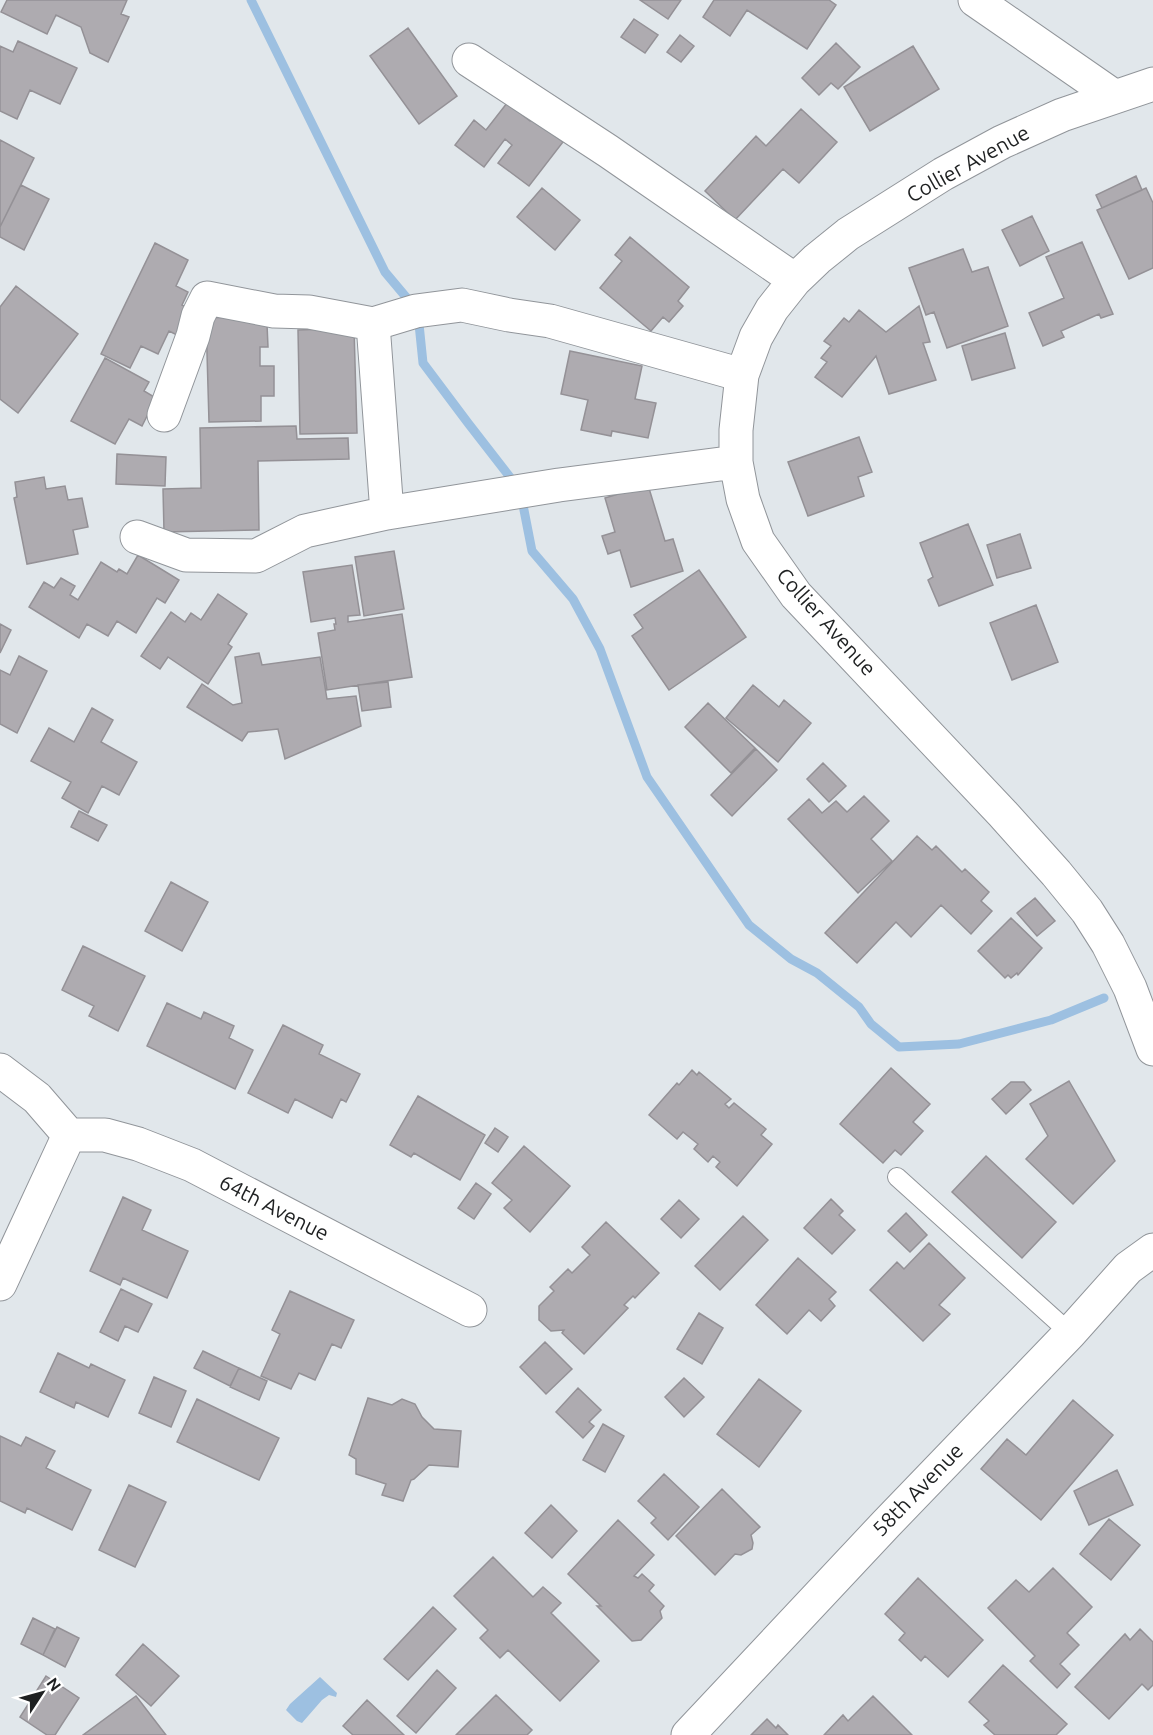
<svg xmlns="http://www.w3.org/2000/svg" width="1153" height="1735" viewBox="0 0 1153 1735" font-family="Ubuntu,sans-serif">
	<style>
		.water { fill: #9dc0e1 }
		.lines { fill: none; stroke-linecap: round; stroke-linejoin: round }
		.stream { stroke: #9dc0e1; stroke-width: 9 }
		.building { fill: #aeabb0; stroke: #949196; stroke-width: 1.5 }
		.lane-casing { stroke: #91959a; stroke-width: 20 }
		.street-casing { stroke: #91959a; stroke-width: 35 }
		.lane { stroke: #fff; stroke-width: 18 }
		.street { stroke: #fff; stroke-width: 33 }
		.labels { text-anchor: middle; stroke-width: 4.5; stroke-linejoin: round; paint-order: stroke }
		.street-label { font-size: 21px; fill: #1e2021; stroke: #fff }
	</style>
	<rect width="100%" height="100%" fill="#e1e7eb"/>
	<path class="water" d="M320,1677L337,1693L336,1697L329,1695L322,1700L302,1723L297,1721L286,1710L290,1704Z"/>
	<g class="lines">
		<path class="stream" d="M251,0L385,272L411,303
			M419,324L423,363L468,423L513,481L523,505L532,551L573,599L600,649L647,777L749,925L791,959L817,973L859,1007L871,1024L899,1047L959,1044L1051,1020L1104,998"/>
	</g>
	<path class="building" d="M7,0H127L121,14L129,17L108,62L90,53L81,27L56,15L47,34L1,12Z
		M640,0H681L668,19Z
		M714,0H829L836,5L807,49L747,10L730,36L703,17Z
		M634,19L658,35L645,53L621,37Z
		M408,28L457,96L419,124L370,56Z
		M680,35L694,46L681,62L667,52Z
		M18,41L77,68L60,104L30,90L17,119L0,111V46L13,52Z
		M836,43L860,67L838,89L831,83L819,95L802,78Z
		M913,46L939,89L870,131L844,87Z
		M507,103L530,121L532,118L563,142L529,186L498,163L512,145L505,139L484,167L455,145L474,120L486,130Z
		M801,109L837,142L799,183L783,169L735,220L705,191L756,136L766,146Z
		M0,140L34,158L0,227Z
		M1136,176L1142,190L1102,208L1096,195Z
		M21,185L49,199L24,250L0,237V227Z
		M542,188L580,220L555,250L517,217Z
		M1146,188L1153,203V268L1129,279L1097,210Z
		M1032,216L1049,251L1020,266L1002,230Z
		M630,237L689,287L678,301L683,306L669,322L663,317L651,331L600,288L622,261L615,255Z
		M1082,242L1113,314L1101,318L1099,314L1061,331L1064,337L1043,346L1029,313L1064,298L1046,257Z
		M155,243L188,260L176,286L188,292L182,305L194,310L181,337L169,331L158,354L141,346L130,368L101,354Z
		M963,249L972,272L988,267L1008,326L947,348L934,312L926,315L909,268Z
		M16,286L78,334L18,413L0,399V307Z
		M919,306L930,342L923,343L936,380L889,394L876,356L842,397L815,377L827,362L821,358L831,346L824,341L844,318L849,322L859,310L886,332Z
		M259,316L267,324L268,347H260V366H274V396H261V421L209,422L206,318Z
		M354,328L357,433L300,434L298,330Z
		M1005,333L1015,368L972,380L962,346Z
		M570,351L642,366L635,399L656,403L648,438L612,431L611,436L581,430L588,400L561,394Z
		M105,358L149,382L144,391L156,398L142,426L129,419L115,444L71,421Z
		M296,426L297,439L348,438L349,459L258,461L259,530L164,532L163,489L201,488L200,428Z
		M859,437L872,472L858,477L864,496L808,516L788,462Z
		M117,454L166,457L165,486L116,484Z
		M44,477L46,489L65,486L68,500L82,498L88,527L73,530L78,554L27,564L14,498L17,497L15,482Z
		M648,485L665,541L673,539L683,571L631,587L620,550L608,554L602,536L615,532L605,498Z
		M968,524L993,585L939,606L928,580L933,577L920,543Z
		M1020,534L1031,568L997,578L987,545Z
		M394,551L404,609L364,616L355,557Z
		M138,555L179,580L165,603L157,598L136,633L117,621L108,636L87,624L79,638L29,607L44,582L54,588L61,578L75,586L70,595L78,600L101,562L117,572L119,569L127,574Z
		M352,565L360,615L348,616V622L402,614L412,677L327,690L318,633L335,630L334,624H336L335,618L311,622L303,572Z
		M699,570L746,637L669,690L632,636L643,628L634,615Z
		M218,594L247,614L228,644L232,647L208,684L168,657L160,669L141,656L171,612L185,622L191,613L201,620Z
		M1036,605L1058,662L1012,680L990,623Z
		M0,624L11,630L0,653Z
		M259,653L262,665L320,657L327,699L356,696L361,726L285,759L278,729L248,732L242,741L187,707L202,684L233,705L242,703L235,657Z
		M19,656L47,671L17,733L0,724V670L10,675Z
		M388,682L391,707L362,711L358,685Z
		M753,685L779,707L784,700L811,723L778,762L726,718Z
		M708,703L755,748L731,773L685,727Z
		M92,708L113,720L101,742L137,762L119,795L102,786L88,813L62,798L71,782L31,761L49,728L74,742Z
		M756,749L777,770L732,816L711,795Z
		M823,763L846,786L829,802L807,779Z
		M864,796L889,821L871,839L892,861L858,893L788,819L809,799L822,813L836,801L847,812Z
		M79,811L107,825L98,841L71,827Z
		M917,836L932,850L936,846L962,872L965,869L989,892L981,901L992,911L971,934L941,905L911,937L896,922L857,963L825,933Z
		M171,882L208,902L182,951L145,931Z
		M1035,898L1055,921L1037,936L1017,913Z
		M1011,918L1042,948L1018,975L1017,973L1011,978L1008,975L1005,978L978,951Z
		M83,946L145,976L118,1031L89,1016L94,1006L62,990Z
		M167,1003L201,1019L204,1012L234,1026L229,1038L253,1050L235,1089L147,1046Z
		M283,1025L323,1045L319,1054L360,1074L346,1102L341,1099L332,1118L295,1099L288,1113L248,1093Z
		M891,1068L930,1104L913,1122L923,1131L901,1155L895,1150L883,1163L840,1124Z
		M692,1070L697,1075L699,1072L731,1099L725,1104L729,1108L734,1103L766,1129L761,1135L772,1144L737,1186L716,1167L720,1162L713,1156L708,1162L694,1149L698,1144L683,1132L677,1139L649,1115L677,1083L679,1085Z
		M1069,1081L1115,1161L1073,1204L1026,1159L1048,1136L1030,1104Z
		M1011,1082H1024L1031,1090L1006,1114L992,1099Z
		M418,1096L485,1135L460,1180L414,1153L411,1157L390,1145Z
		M495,1128L508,1137L498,1152L485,1143Z
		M524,1146L570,1186L530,1232L504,1208L512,1200L492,1183Z
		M986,1156L1056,1222L1022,1258L952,1192Z
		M476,1183L491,1194L474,1219L458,1208Z
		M123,1197L151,1210L142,1230L188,1251L167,1298L123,1278L120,1285L90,1271Z
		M831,1199L843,1211L839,1215L855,1230L832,1254L804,1228Z
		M679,1200L699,1219L681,1238L661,1219Z
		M906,1213L927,1235L910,1252L888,1231Z
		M743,1216L768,1240L720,1290L695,1266Z
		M606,1222L659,1273L635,1298L633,1296L624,1305L628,1308L584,1354L562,1333L564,1330L551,1331L539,1320V1306L554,1291L550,1287L568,1269L572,1273L590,1255L582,1247Z
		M929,1243L965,1278L939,1305L950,1314L923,1341L870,1290L897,1262L904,1269Z
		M798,1258L836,1292L829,1299L835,1306L821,1321L809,1310L787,1334L756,1305Z
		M121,1289L152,1304L138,1332L125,1326L118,1341L100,1332Z
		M290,1291L354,1320L341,1348L332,1344L315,1380L299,1373L291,1389L261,1376L280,1334L272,1330Z
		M699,1313L723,1328L702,1364L677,1349Z
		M545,1342L572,1369L546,1394L520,1367Z
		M203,1351L239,1368L230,1386L194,1368Z
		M58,1353L89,1368L91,1364L125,1380L108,1417L76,1402L74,1408L40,1392Z
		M239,1368L267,1381L259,1400L230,1387Z
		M154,1377L186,1391L171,1427L139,1413Z
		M684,1378L704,1397L684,1417L665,1397Z
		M759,1379L801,1411L759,1467L717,1434Z
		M578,1388L601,1410L589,1422L594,1426L583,1438L556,1412Z
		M368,1398L392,1405L402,1399L415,1404L422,1417L434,1429L461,1431L458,1467L429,1465L414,1479L411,1480L403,1501L382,1495L386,1484L356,1474V1459L349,1455Z
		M197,1399L279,1438L259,1480L177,1442Z
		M1073,1400L1113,1435L1041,1520L981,1469L1007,1439L1026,1455Z
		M603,1424L624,1436L605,1472L583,1460Z
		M0,1436L21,1446L26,1437L55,1451L46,1468L91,1490L72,1530L27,1508L25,1513L0,1501Z
		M1117,1470L1133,1505L1089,1525L1074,1491Z
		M664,1474L699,1507L668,1540L651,1523L656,1518L638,1501Z
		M129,1485L166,1502L135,1567L99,1550Z
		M722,1489L760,1527L751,1535L753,1543L752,1549L741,1555L735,1554L715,1575L676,1536Z
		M551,1505L577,1531L552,1558L525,1533Z
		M1109,1519L1140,1545L1111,1580L1080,1554Z
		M618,1520L654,1555L634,1576L638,1578L642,1574L654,1585L649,1591L664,1606L660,1611L662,1618L641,1640L632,1641L597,1606H601L568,1574Z
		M493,1557L533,1597L543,1587L561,1603L551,1613L599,1661L560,1701L508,1650L500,1658L480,1638L488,1630L454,1596Z
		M1053,1568L1092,1607L1067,1633L1079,1645L1060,1664L1070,1674L1057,1688L1030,1661L1035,1656L988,1608L1016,1580L1029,1592Z
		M918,1578L983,1640L948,1677L925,1656L921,1661L899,1640L905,1633L885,1614Z
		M433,1607L456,1629L408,1680L384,1659Z
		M33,1618L55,1629L43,1655L21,1644Z
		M57,1627L79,1638L65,1667L43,1655Z
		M1140,1629L1153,1642V1685L1148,1690L1142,1684L1109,1719L1075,1687L1125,1634L1130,1640Z
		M143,1644L179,1676L151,1706L116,1675Z
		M1003,1665L1067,1724L1056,1735H995L984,1725L989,1721L969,1702Z
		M437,1670L456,1688L416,1733L397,1716Z
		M46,1676L79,1698L55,1735H47L20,1717Z
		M496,1695L532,1730L527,1735H456Z
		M136,1696L166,1735H83Z
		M873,1696L912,1735H824L843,1715L848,1721Z
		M367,1700L404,1735H353L343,1726Z
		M767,1719L776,1728L778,1725L788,1735H751Z"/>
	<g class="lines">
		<g class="lane-casing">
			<path id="lane" d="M897,1177L1070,1333"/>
		</g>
		<g class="street-casing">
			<path id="street" d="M975,0L1115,97
				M469,60L608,151L795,280
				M1153,84L1062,115L1002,142L943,174L848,234L817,259L795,280L772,309L756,337L742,375L736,430V462L743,499L758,541L796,595L1003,814L1056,873L1087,911L1108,944L1130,988L1153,1049
				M373,324L387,513
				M164,415L193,336L198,316L207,298L274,311L309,312L373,324L416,311L462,305L509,315L550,321L742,375
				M137,537L186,555L256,556L305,531L387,513L559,485L736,462
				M0,1070L37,1098L69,1135
				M69,1135H105L138,1144L192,1165L470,1310
				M0,1284L69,1135
				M688,1735L886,1524L1070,1333L1128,1268L1153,1250"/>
		</g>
		<use href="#lane" class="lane"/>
		<use href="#street" class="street"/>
	</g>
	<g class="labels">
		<g class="street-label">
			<text transform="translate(968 164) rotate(-29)" y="7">Collier Avenue</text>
			<text transform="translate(826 622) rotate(48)" y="7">Collier Avenue</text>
			<text transform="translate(274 1208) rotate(27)" y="7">64th Avenue</text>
			<text transform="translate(918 1490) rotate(-46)" y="7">58th Avenue</text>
		</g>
	</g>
	<g transform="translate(42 1693) rotate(54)" stroke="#ffffff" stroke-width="4.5" paint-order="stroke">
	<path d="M0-4.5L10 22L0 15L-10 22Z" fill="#1e2021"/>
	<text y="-9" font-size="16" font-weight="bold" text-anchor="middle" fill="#1e2021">N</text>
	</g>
</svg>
